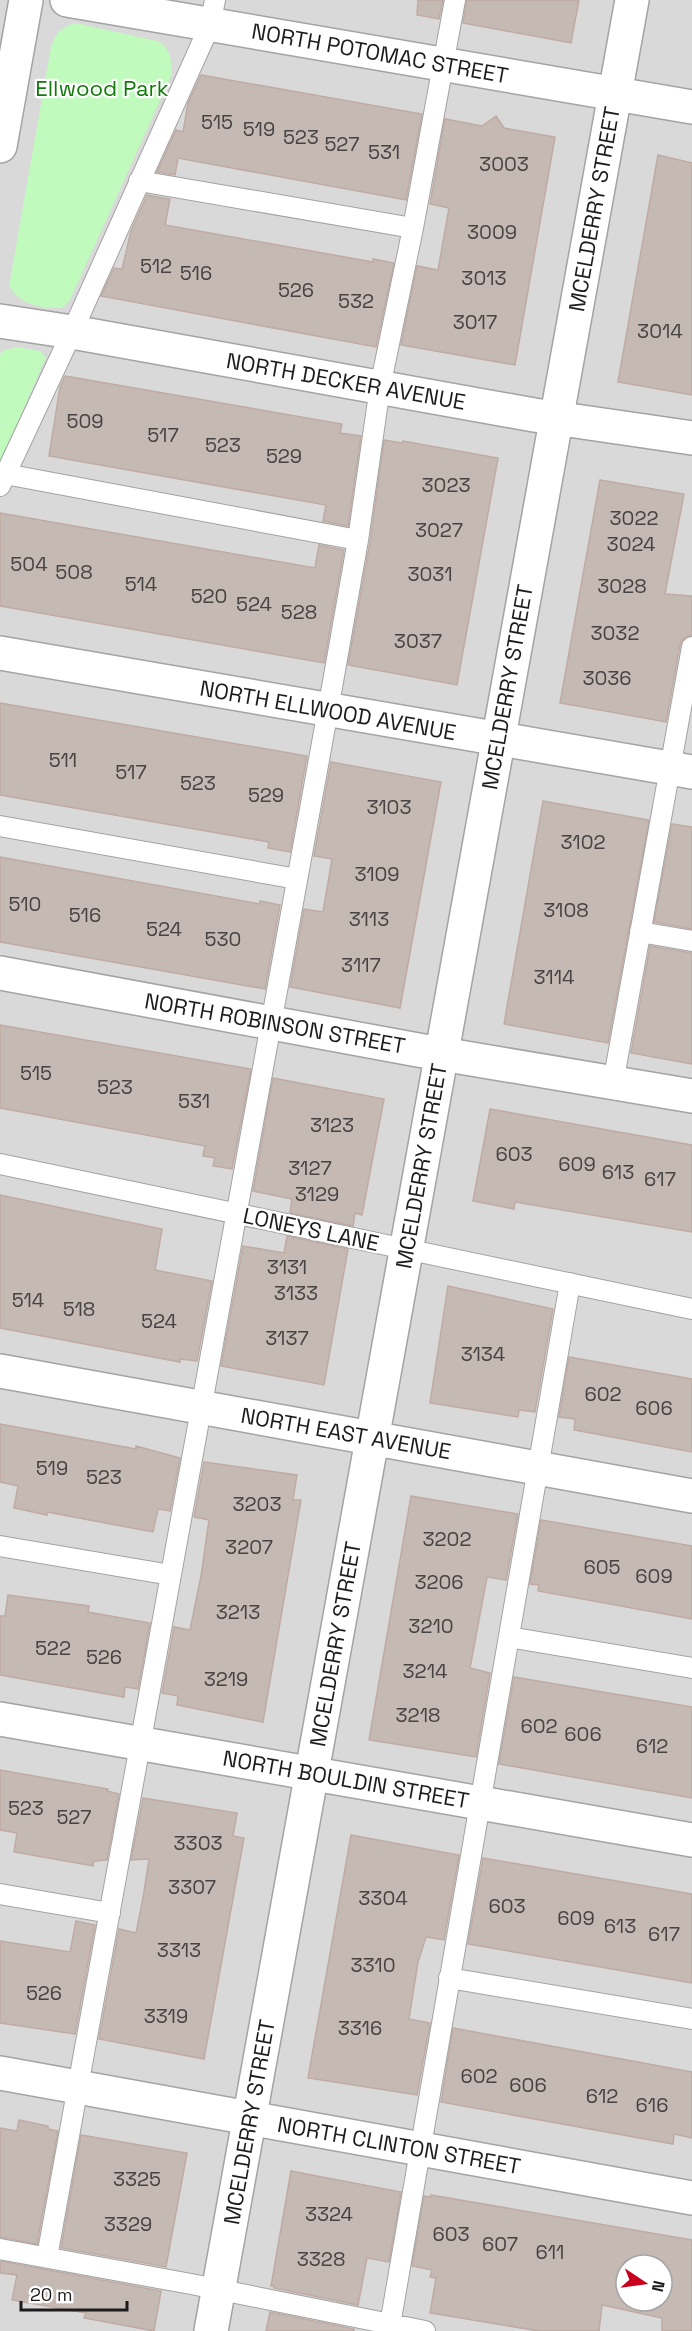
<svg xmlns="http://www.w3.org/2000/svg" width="692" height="2331" viewBox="0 0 692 2331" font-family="'Space Grotesk',sans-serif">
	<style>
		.residential { fill: #dad9d9; fill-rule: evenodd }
		.park { fill: #c0fabc }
		.building { fill: #c5b9b4; stroke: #bfaba3; stroke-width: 1.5; fill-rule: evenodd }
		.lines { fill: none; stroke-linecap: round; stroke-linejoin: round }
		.lane-casing { stroke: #a3a3a3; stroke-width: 22 }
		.street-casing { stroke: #a3a3a3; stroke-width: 36 }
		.lane { stroke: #fff; stroke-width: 20 }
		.street { stroke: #fff; stroke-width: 33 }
		.labels { text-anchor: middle; stroke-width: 4.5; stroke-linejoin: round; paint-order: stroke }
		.number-label { font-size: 20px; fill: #464342 }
		.street-label { font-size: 22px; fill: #1c1c1c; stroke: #fff }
		.park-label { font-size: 22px; fill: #107b09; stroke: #fff }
	</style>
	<rect width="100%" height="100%" fill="#eee8e1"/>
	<path class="residential" d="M0,0H692V2331H0ZM626,2265H662V2301H626Z"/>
	<path class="park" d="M75,23L157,41C171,48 171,59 172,74L70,300L62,308C40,308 22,306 9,286L51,47C56,33 60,28 75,23Z
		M19,347L40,351L46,357L0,464V354L4,350Z"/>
	<path class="building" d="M418,0H443L439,19L417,15Z
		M467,0H579L571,43L463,23Z
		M201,75L422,114L406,200L178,158L175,175L157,172L176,130L183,132L188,103Z
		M496,116L504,128L555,137L515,365L401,345L417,266L438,270L449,208L430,204L445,119L482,126Z
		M658,155L692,163V395L618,382Z
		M147,195L170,199L165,225L373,262V259L394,263L376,347L101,296L114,268L122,269L131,231Z
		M65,376L342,424L340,433L361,436L348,526L323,521L326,505L49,456L60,387Z
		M384,440L402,443L403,441L498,458L457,685L348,665L370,542Z
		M600,480L684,494L665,594L692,596V635L683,639L680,645L666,722L560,703Z
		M0,513L315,568L319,545L344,550L324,663L0,606Z
		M0,703L307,756L290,852L268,848L269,842L0,795Z
		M331,762L441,782L400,1008L290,987L304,909L323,912L332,859L314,856Z
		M543,801L649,820L608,1043L504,1024Z
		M672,824L692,827V929L654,922Z
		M0,857L260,904V901L280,905L265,989L0,942Z
		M650,946L692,953V1064L631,1053Z
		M0,1025L251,1069L232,1169L213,1166L215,1158L203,1156L205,1146L0,1108Z
		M273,1078L384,1099L362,1215L355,1213L353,1226L290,1213L292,1199L253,1191Z
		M490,1109L692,1145V1232L515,1202L514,1209L473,1201Z
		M0,1195L162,1229L155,1270L212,1281L197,1361L180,1359V1362L0,1328Z
		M287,1236L348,1249L324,1385L221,1366L243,1246L284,1253Z
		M448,1286L553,1309L535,1412L519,1410L518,1417L430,1403Z
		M569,1357L692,1379V1452L574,1430L575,1419L559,1417Z
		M0,1424L136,1449V1446L180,1458L170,1511L158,1509L153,1532L47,1512V1515L14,1508L18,1486L0,1482Z
		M204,1462L297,1475L293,1500H301L263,1722L177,1705L178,1696L162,1693L174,1627L190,1630L201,1576L209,1520L194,1517Z
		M411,1496L518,1514L506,1580L487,1577L470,1668L490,1673L476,1757L369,1740Z
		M541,1520L692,1546V1619L538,1591L539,1585L530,1584Z
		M8,1595L89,1606L88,1612L150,1623L138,1689L125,1687L124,1697L0,1675V1616H5Z
		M514,1677L692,1707V1798L499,1764Z
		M0,1770L108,1789L107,1791L119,1794L107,1860L94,1861L93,1866L14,1852L17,1833L0,1830Z
		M143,1798L237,1813L233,1836L244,1838L204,2059L99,2039L119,1929L136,1933L143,1898L149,1859L131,1860Z
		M351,1835L459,1855L444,1940L426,1937L418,1962L409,2019L430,2023L417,2095L308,2078Z
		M483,1858L692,1894V1983L468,1944Z
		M76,1921L95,1925L75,2034L0,2023V1941L70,1952Z
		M453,2028L692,2072V2138L674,2134L673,2144L441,2102Z
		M19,2120L48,2126V2129L58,2131L37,2244L0,2237V2128L17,2131Z
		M81,2135L187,2153L166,2267L61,2248Z
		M291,2171L401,2192L389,2262L367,2258L358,2305L274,2288V2286H271Z
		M431,2195L692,2240V2331H662V2318L602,2305L599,2331H539L430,2313L436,2278L430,2277L432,2270L412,2266L424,2196L431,2197ZM626,2265H662V2301H626Z
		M0,2261L161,2291L154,2331L84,2318L86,2313L12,2300L17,2275L0,2273Z
		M270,2312L354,2329V2331H266Z"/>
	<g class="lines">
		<g class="lane-casing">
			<path id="lane" d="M139,181L413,228
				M5,474L358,540
				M0,486L72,332L210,25L215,0
				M0,826L297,879
				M640,932L692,941
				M613,1083L692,647
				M0,1164L692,1309
				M0,1546L171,1575
				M509,1637L692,1668
				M0,1894L110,1913
				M449,1978L692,2019
				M0,2249L191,2284L425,2331
				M47,2257L328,710L358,540L380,387L413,228L455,0
				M390,2325L570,1283"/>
		</g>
		<g class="street-casing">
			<path id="street" d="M67,0L692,107
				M0,146L26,0
				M0,321L72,332L534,415L692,438
				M0,653L692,772
				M0,973L418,1050L692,1096
				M0,1371L692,1496
				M0,1719L692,1840
				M0,2073L692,2198
				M211,2331L632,0"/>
		</g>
		<use href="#lane" class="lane"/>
		<use href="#street" class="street"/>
	</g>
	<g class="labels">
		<g class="number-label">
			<text x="217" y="129">515</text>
			<text x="259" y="136">519</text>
			<text x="301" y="144">523</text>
			<text x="342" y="151">527</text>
			<text x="384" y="159">531</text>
			<text x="504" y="171">3003</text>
			<text x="492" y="239">3009</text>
			<text x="156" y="273">512</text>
			<text x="196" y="280">516</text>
			<text x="484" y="285">3013</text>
			<text x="296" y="297">526</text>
			<text x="356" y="308">532</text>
			<text x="475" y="329">3017</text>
			<text x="660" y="338">3014</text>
			<text x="85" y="428">509</text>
			<text x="163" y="442">517</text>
			<text x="223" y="452">523</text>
			<text x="284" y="463">529</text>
			<text x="446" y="492">3023</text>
			<text x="634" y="525">3022</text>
			<text x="439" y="537">3027</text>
			<text x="631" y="551">3024</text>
			<text x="29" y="571">504</text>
			<text x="74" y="579">508</text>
			<text x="430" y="581">3031</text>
			<text x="141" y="591">514</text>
			<text x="622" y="593">3028</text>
			<text x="209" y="603">520</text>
			<text x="254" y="611">524</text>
			<text x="299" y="619">528</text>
			<text x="615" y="640">3032</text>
			<text x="418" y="648">3037</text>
			<text x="607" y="685">3036</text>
			<text x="63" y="767">511</text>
			<text x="131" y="779">517</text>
			<text x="198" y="790">523</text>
			<text x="266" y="802">529</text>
			<text x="389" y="814">3103</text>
			<text x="583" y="849">3102</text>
			<text x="377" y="881">3109</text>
			<text x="25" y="911">510</text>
			<text x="566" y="917">3108</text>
			<text x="85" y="922">516</text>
			<text x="369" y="926">3113</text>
			<text x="164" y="936">524</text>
			<text x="223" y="946">530</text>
			<text x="361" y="972">3117</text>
			<text x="554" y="984">3114</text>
			<text x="36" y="1080">515</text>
			<text x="115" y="1094">523</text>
			<text x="194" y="1108">531</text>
			<text x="332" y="1132">3123</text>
			<text x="514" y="1161">603</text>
			<text x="577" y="1171">609</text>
			<text x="310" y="1175">3127</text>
			<text x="618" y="1179">613</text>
			<text x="660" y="1186">617</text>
			<text x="317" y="1201">3129</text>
			<text x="287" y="1274">3131</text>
			<text x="296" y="1300">3133</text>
			<text x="28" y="1307">514</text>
			<text x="79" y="1316">518</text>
			<text x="159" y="1328">524</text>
			<text x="287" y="1345">3137</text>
			<text x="483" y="1361">3134</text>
			<text x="603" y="1401">602</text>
			<text x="654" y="1415">606</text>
			<text x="52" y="1475">519</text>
			<text x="104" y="1484">523</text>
			<text x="257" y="1511">3203</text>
			<text x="447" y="1546">3202</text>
			<text x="249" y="1554">3207</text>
			<text x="602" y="1574">605</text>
			<text x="654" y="1583">609</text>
			<text x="439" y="1589">3206</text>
			<text x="238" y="1619">3213</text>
			<text x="431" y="1633">3210</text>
			<text x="53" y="1655">522</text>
			<text x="104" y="1664">526</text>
			<text x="425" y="1678">3214</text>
			<text x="226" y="1686">3219</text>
			<text x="418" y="1722">3218</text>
			<text x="539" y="1733">602</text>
			<text x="583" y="1741">606</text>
			<text x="652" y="1753">612</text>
			<text x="26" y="1815">523</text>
			<text x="74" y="1824">527</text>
			<text x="198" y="1850">3303</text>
			<text x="192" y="1894">3307</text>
			<text x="383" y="1905">3304</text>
			<text x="507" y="1913">603</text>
			<text x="576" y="1925">609</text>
			<text x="620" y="1933">613</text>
			<text x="664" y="1941">617</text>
			<text x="179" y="1957">3313</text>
			<text x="373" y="1972">3310</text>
			<text x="44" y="2000">526</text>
			<text x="166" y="2023">3319</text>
			<text x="360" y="2035">3316</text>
			<text x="479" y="2083">602</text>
			<text x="528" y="2092">606</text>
			<text x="602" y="2103">612</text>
			<text x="652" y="2112">616</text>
			<text x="137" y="2186">3325</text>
			<text x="329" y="2221">3324</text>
			<text x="128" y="2231">3329</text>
			<text x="451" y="2241">603</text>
			<text x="500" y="2251">607</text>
			<text x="550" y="2259">611</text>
			<text x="321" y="2266">3328</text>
		</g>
		<g class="street-label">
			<text transform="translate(380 53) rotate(10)" y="8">NORTH POTOMAC STREET</text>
			<text transform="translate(594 209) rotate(-80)" y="8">MCELDERRY STREET</text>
			<text transform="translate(346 381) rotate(10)" y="8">NORTH DECKER AVENUE</text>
			<text transform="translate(507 687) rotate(-80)" y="8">MCELDERRY STREET</text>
			<text transform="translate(328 710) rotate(10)" y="8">NORTH ELLWOOD AVENUE</text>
			<text transform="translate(275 1023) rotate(10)" y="8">NORTH ROBINSON STREET</text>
			<text transform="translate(421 1166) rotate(-80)" y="8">MCELDERRY STREET</text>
			<text transform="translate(311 1229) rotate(12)" y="8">LONEYS LANE</text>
			<text transform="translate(346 1433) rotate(10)" y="8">NORTH EAST AVENUE</text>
			<text transform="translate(335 1644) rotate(-80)" y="8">MCELDERRY STREET</text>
			<text transform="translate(346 1779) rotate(10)" y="8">NORTH BOULDIN STREET</text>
			<text transform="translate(249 2122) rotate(-80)" y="8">MCELDERRY STREET</text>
			<text transform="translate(399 2145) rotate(10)" y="8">NORTH CLINTON STREET</text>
		</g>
		<g class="park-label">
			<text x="102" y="96">Ellwood Park</text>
		</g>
	</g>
	<g transform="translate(644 2283) rotate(103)"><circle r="28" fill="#ffffff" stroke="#a4a4a4" stroke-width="1.5"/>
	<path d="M0-4.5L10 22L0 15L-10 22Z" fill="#c8001e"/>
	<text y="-9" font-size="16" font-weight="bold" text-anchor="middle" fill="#1c1c1c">N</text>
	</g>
	<path d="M21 2301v9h106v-9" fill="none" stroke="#1c1c1c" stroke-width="3"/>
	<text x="30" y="2301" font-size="18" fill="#1c1c1c" stroke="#ffffff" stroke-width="4.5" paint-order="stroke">20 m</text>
</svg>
